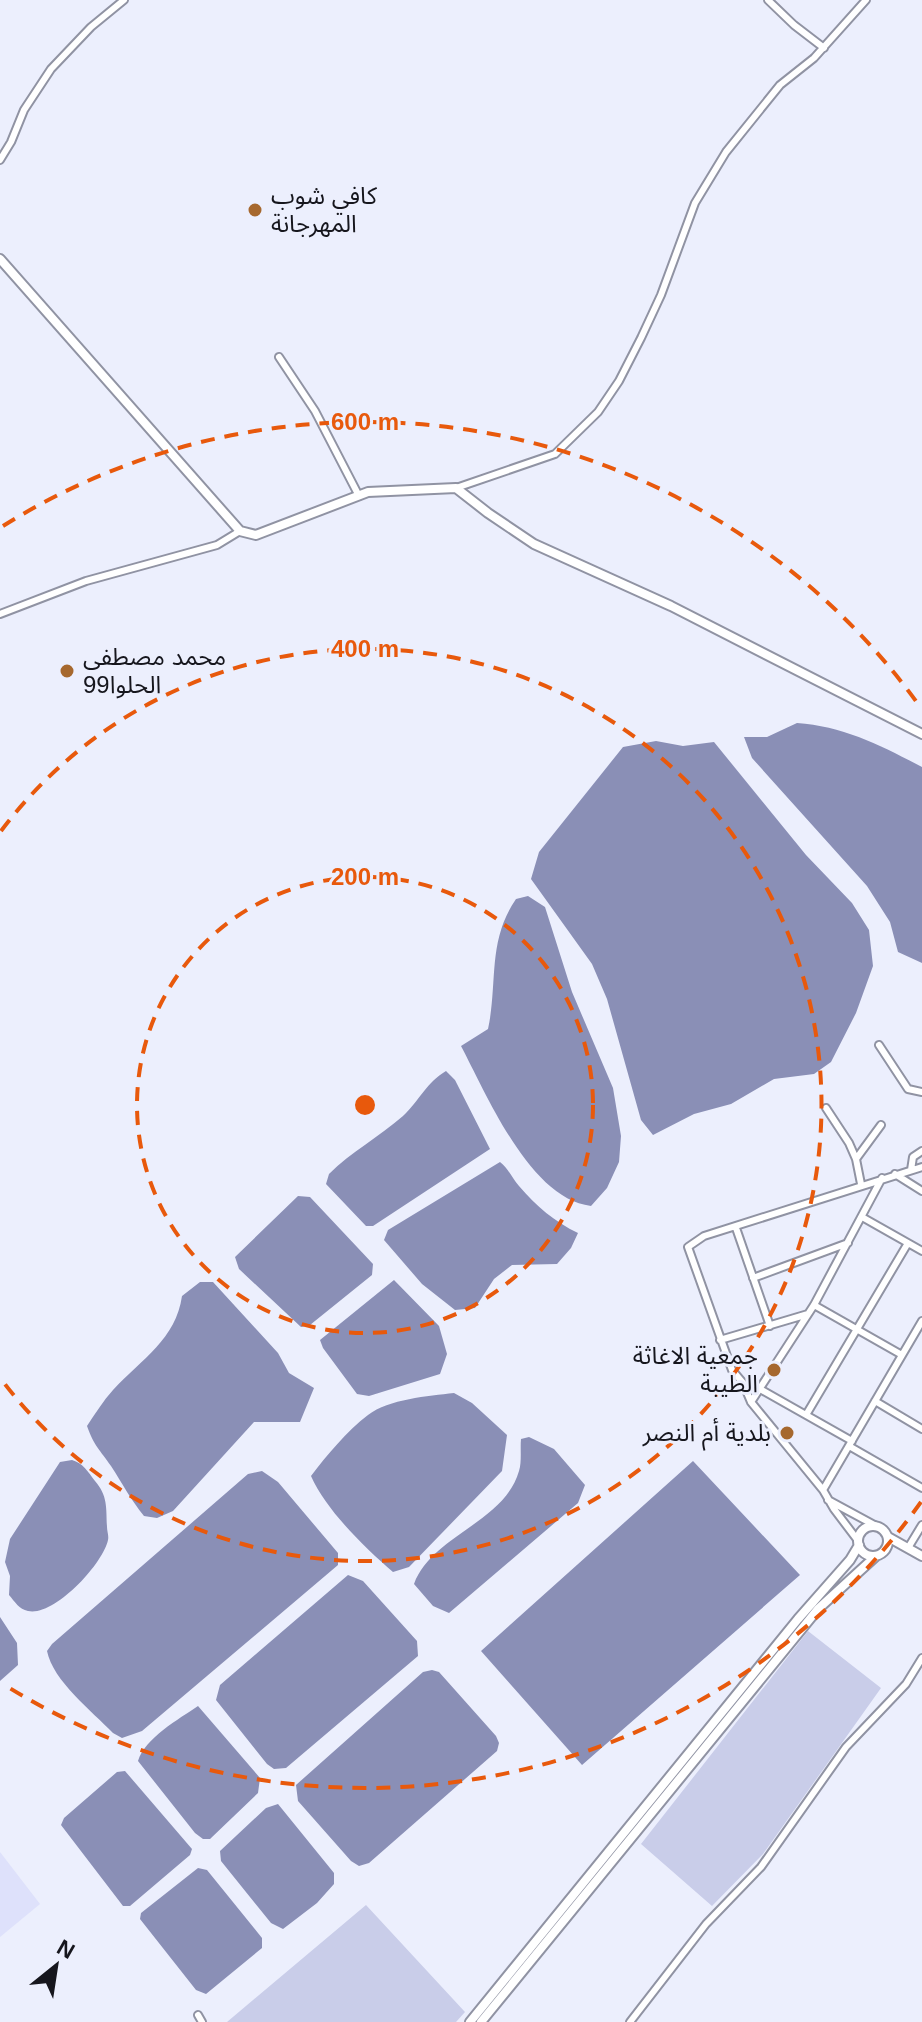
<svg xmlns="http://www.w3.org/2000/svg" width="922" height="2022" viewBox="0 0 922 2022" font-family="Helvetica,'Noto Sans Arabic',sans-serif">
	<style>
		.built { fill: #dee1fb }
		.green { fill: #c9cde9 }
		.water { fill: #8a8fb6 }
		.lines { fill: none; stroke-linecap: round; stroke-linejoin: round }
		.minor-casing { stroke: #9093a3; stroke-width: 10 }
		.tertiary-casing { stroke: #9093a3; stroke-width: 12 }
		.minor { stroke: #fff; stroke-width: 6 }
		.tertiary { stroke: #fff; stroke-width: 8 }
		.ring { fill: none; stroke: #e8590c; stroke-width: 4; stroke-dasharray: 14 10 }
		.poi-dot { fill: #a6682e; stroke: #eceffd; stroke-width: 3 }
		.labels { text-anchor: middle; stroke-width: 6; stroke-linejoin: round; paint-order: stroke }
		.poi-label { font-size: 24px; fill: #16161d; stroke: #eceffd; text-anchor: start }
		.centre { fill: #e8590c; stroke: #eceffd; stroke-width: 4 }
		.ring-label { font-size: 24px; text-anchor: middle; font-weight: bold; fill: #e8590c; stroke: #eceffd; stroke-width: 6; stroke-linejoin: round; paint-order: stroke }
	</style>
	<rect width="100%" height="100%" fill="#eceffd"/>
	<path class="built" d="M0,1852L40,1904L0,1937Z"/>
	<path class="green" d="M808,1631L881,1688L763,1854L712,1906L641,1844Z
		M366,1905L465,2012L456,2022H227Z"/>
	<path class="water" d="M797,723C843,726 882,746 922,767V963L898,952L890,922L867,886L752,758L744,737H767Z
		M656,741L683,746L714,742L806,855L852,903L869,930L873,966L856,1013L831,1062L814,1074L774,1079L731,1104L694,1114L653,1135L641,1120L607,999L592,964L531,879L539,852L623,747Z
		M528,896L545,907L572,992L613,1088L621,1136L619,1162L607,1188L591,1206C530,1199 487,1095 461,1046L488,1029C498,983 487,941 516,899Z
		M446,1071L455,1080L490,1149L373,1226H366L326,1184L329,1174C351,1152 379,1137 403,1116C419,1101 427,1082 446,1071Z
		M500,1162C508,1168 512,1178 519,1186C536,1206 555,1222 578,1233L571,1248L557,1264L512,1265L494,1279L475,1308L455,1310L422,1284L384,1240L388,1230Z
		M298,1196L310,1197L373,1264L372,1275L310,1325L301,1327L239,1269L235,1257Z
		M394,1280L439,1326L447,1354L440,1374L369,1396L357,1394L323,1348L320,1340Z
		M200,1282H213L278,1353L289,1373L314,1388L300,1422H254L173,1511L157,1518L144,1516C131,1500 122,1483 111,1466C100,1450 94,1446 87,1426C95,1414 103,1401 113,1390C142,1359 176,1339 182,1296Z
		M454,1393L472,1403L507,1435L502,1471L409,1567L393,1572C365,1548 326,1510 311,1476C327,1455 347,1431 368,1415C389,1399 428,1396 454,1393Z
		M529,1437L554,1449L585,1485L578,1503L449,1613L433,1606L414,1584C432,1535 504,1523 519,1471C522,1461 520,1449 521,1439Z
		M72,1460C83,1463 88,1472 95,1481C108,1496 106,1508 107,1527C107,1531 109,1536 108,1540C103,1564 54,1617 28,1611C19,1609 15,1602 9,1595L10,1576L5,1562L10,1539L60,1462Z
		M693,1461L800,1575L582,1765L481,1651Z
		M262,1471L278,1482L338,1553V1565L142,1731L122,1738L113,1733C92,1711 53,1681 47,1651L52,1644L248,1474Z
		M348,1575L363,1581L417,1641L418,1656L286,1768L274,1769L267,1764L216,1700L220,1685Z
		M0,1617L17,1643L18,1665L0,1681Z
		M432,1670L439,1672L496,1736L499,1743L497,1751L369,1863L359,1866L351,1861L298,1801L296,1785L423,1672Z
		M198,1706L260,1778L258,1793L210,1839H203L195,1833L138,1761C145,1738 179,1719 198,1706Z
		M125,1771L192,1849L190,1855L130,1906H123L61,1825L64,1818L117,1772Z
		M278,1804L334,1873V1884L317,1903L283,1929L271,1923L221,1861L220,1851L266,1808Z
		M198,1868L207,1870L262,1938V1948L206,1994L196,1990L140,1919L141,1913Z"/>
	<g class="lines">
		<g class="minor-casing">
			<path id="minor" d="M768,0L794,25L824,48
				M0,160L11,142L24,110L51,69L91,27L124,0
				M279,357L315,411L359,496
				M456,488L555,454L598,412L619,381L641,338L661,295L695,203L726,152L780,85L814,58L866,0
				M0,614L86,581L217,545L240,531
				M879,1045L908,1089L922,1092
				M826,1108L849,1143L856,1159L861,1184
				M856,1159L881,1125
				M911,1170L913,1157L922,1151
				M895,1174L922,1191
				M862,1217L922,1251
				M736,1228L770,1326
				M753,1278L848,1243
				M814,1305L902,1355
				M720,1340L808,1314
				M760,1389L852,1441
				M875,1401L922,1429
				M751,1402L814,1305L882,1178
				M806,1415L908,1243
				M849,1446L922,1488
				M823,1490L922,1321
				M828,1500L876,1526
				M859,1542L834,1509L823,1490L751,1402L743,1383L732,1370L688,1247L704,1236L922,1167
				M908,1548L922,1525
				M198,2015L202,2022
				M630,2022L706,1924L761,1867L846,1747L906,1684L922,1658"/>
		</g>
		<g class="tertiary-casing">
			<path id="tertiary" d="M0,259L240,531L256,535L368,492L456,488L488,513L534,544L671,606L922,734
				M858 1541a15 15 0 1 1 30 0a15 15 0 1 1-30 0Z
				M888,1537L922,1556
				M470,2022L798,1619L850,1560L859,1545
				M481,2022L818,1609L876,1556"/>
		</g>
		<use href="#minor" class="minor"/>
		<use href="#tertiary" class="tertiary"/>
	</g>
	<g class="ring">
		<circle cx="365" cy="1105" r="228"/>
		<path d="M1 831A456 456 0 1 1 1 1379"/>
		<path d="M921 1502A683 683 0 0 1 3 1684M3 526A683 683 0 0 1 921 708"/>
	</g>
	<g class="poi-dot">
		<circle cx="255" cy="210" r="8"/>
		<circle cx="67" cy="671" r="8"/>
		<circle cx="774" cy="1370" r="8"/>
		<circle cx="787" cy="1433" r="8"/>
	</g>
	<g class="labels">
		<g class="poi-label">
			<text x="271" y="204">كافي شوب<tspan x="271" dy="28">المهرجانة</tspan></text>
			<text x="83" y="665">محمد مصطفى<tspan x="83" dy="28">الحلوا99</tspan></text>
			<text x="758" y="1364" text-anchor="end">جمعية الاغاثة<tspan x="758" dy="28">الطيبة</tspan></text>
			<text x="771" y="1441" text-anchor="end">بلدية أم النصر</text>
		</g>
	</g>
	<circle cx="365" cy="1105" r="12" class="centre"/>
	<g class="ring-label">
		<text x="365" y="430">600 m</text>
		<text x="365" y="657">400 m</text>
		<text x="365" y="885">200 m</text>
	</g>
	<g transform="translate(56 1966) rotate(30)" stroke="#eceffd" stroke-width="6" paint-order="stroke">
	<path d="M0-6L14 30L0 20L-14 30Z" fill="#16161d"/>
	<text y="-12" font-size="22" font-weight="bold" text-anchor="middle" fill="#16161d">N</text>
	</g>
</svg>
